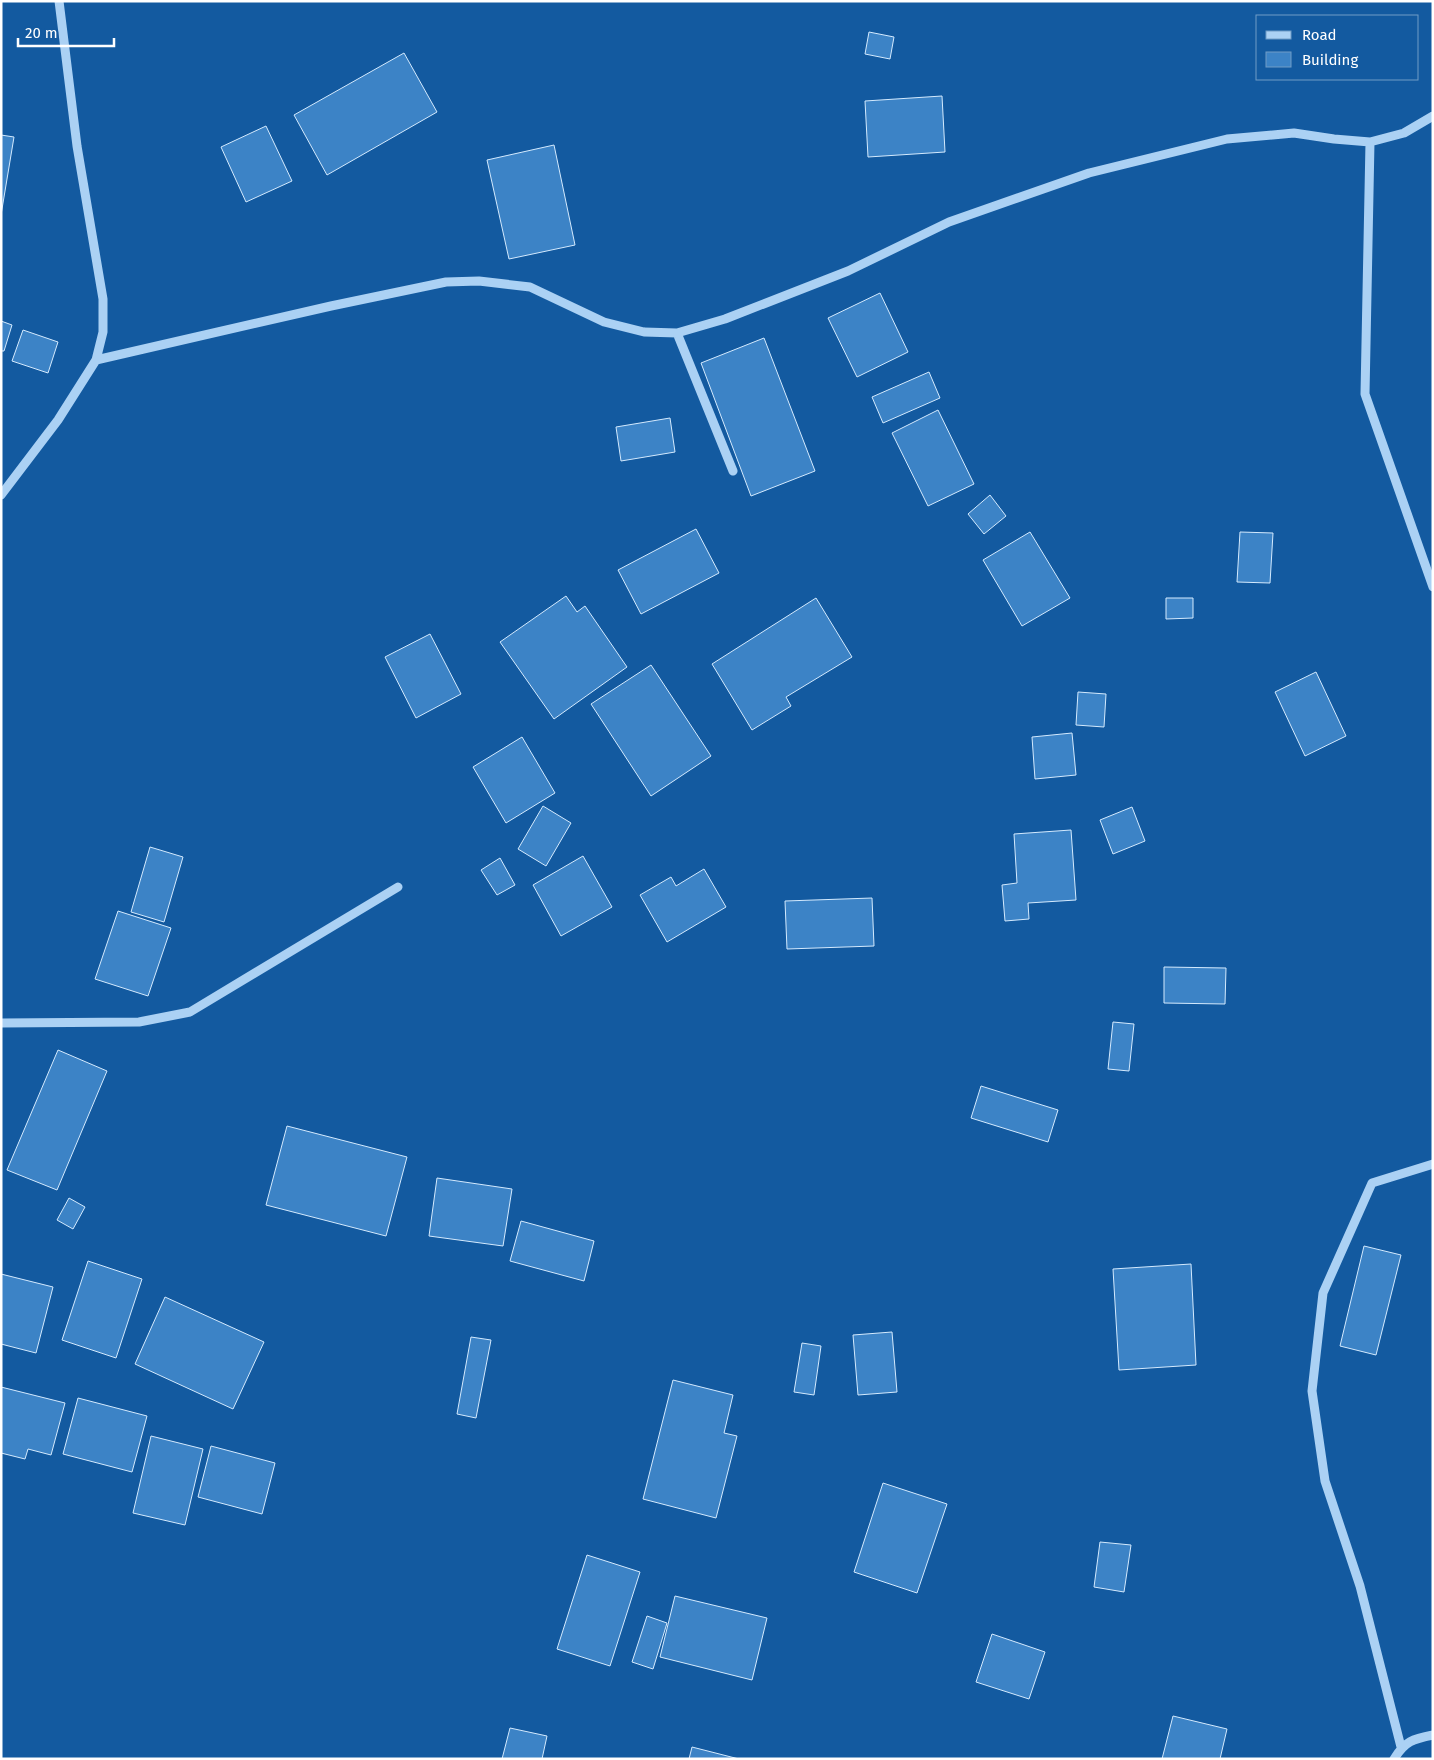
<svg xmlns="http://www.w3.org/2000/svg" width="1434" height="1760" viewBox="0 0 1434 1760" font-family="'Fira Sans',sans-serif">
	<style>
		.building { fill: #3c83c6; stroke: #d4eafe }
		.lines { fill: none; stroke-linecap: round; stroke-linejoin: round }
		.minor { stroke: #abd1f4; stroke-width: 9 }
	</style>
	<rect width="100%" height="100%" fill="#135aa0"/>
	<path class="building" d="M869,32L894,37L890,59L865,54Z
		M404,53L437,112L327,175L294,115Z
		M942,96L945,152L868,157L865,101Z
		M266,126L292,181L246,202L221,147Z
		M1,135L14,137L1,215Z
		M554,145L575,245L509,259L487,160Z
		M880,293L908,352L857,377L828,318Z
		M1,321L12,325L4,351H1Z
		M23,330L58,342L48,373L12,361Z
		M764,338L815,471L751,496L701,363Z
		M929,372L940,398L883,423L872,397Z
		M938,410L974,484L928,506L892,433Z
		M670,418L675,452L621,461L616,427Z
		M990,495L1006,516L984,534L968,514Z
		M696,529L719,573L641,614L618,570Z
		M1030,532L1070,598L1022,626L983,560Z
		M1240,532L1273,533L1270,583L1237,582Z
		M566,596L577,612L585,606L627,667L554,719L500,642Z
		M816,598L852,657L786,697L791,706L752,730L712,664Z
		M1166,598H1193V618L1166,619Z
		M430,634L461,694L416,718L385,657Z
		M651,665L711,756L651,796L591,704Z
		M1316,672L1346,736L1305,756L1275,692Z
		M1078,692L1106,694L1104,727L1076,725Z
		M1072,733L1076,775L1035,779L1032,737Z
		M522,737L555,793L506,823L473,767Z
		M543,806L571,823L546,866L518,849Z
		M1132,807L1145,841L1113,854L1100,820Z
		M1071,830L1076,900L1028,903L1029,919L1005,921L1002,885L1017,883L1014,834Z
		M150,847L183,857L164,922L131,912Z
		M583,856L612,907L561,936L533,885Z
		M500,858L515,885L497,895L481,870Z
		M704,869L726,907L667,942L640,895L671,877L676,886Z
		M872,898L874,946L787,949L785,901Z
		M118,911L171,928L148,996L95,979Z
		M1164,967L1226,968L1225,1004L1164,1003Z
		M1113,1022L1134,1024L1129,1071L1108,1069Z
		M58,1050L107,1071L57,1190L7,1170Z
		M981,1086L1058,1110L1048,1142L971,1118Z
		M287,1126L407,1157L386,1236L266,1205Z
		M437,1178L512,1189L503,1246L429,1236Z
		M69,1198L85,1207L73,1229L57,1220Z
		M521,1221L594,1241L584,1281L510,1261Z
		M1364,1246L1401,1255L1376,1355L1340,1346Z
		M88,1261L142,1279L116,1358L62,1340Z
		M1191,1264L1196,1365L1119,1370L1113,1269Z
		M1,1274L53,1287L36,1353L1,1344Z
		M165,1297L264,1342L233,1409L135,1364Z
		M892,1332L897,1392L858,1395L853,1335Z
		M471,1337L491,1340L476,1418L457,1414Z
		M802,1343L821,1346L814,1395L794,1392Z
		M673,1380L733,1395L724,1433L737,1436L716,1518L643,1499Z
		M1,1387L65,1403L51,1455L28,1449L25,1459L1,1453Z
		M78,1398L147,1416L132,1472L63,1454Z
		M151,1436L203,1449L185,1525L133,1513Z
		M211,1446L275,1463L262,1514L198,1497Z
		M883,1483L947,1504L917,1593L854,1572Z
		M1100,1542L1131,1545L1124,1592L1094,1587Z
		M587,1555L640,1572L610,1666L557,1649Z
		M675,1596L767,1618L752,1680L660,1657Z
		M647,1616L667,1623L653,1669L632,1662Z
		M992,1634L1045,1652L1029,1699L976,1682Z
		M1173,1716L1227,1729L1220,1759H1162Z
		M510,1728L547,1736L542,1759H502Z
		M692,1747L739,1759H689Z"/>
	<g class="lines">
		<path class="minor" d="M1370,142L1365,394L1433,587
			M677,333L733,471
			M96,360L331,306L446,282L479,281L530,287L604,322L644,332L677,333L725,319L848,271L949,222L1089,173L1227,139L1294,133L1334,139L1370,142L1404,133L1433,116
			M1,495L58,420L96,360L103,332V299L77,146L59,1
			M1,1023L139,1022L190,1012L398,887
			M1401,1747L1360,1586L1325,1481L1312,1391L1323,1293L1372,1183L1433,1164
			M1394,1759C1405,1741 1413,1739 1433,1735"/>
	</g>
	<rect width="1434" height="1760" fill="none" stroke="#ffffff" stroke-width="5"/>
	<rect x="1256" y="15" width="162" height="65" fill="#135aa0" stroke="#719cc6"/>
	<rect x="1266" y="31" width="25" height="8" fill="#abd1f4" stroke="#719cc6"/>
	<text x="1302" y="40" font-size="15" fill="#ffffff">Road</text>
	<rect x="1266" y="52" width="25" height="15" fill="#3c83c6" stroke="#719cc6"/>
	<text x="1302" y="65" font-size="15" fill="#ffffff">Building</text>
	<path d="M18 38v8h96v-8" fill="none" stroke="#ffffff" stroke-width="2.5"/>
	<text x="25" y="38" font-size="15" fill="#ffffff" stroke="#135aa0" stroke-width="4" paint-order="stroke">20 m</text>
</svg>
